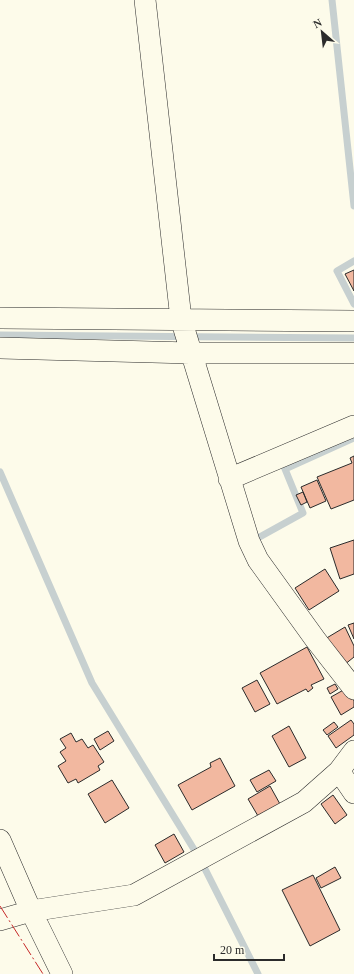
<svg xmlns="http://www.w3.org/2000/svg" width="354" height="974" viewBox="0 0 354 974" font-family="Georgia,serif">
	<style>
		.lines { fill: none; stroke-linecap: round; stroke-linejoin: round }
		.stream { stroke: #c7d0d0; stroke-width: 7 }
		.building { fill: #f2b8a0; stroke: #2b2b2b }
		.street-casing { stroke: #2b2b2b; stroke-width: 22 }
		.street { stroke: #fdfbea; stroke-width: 21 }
		.power { stroke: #c62828; stroke-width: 1; stroke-dasharray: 14 3 2 3; stroke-linecap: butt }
	</style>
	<rect width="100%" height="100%" fill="#fdfbea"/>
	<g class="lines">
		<path class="stream" d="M332,0L354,206
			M354,261L337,271L354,304
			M0,335L354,338
			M0,472L92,683L195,851
			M258,543L256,539L303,513L285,469L354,438
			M203,865L258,974"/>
	</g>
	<path class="building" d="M354,270V291L345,274Z
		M354,456V500L331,509L317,477L352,463L350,458Z
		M317,480L326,501L310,508L301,487Z
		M303,492L307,502L301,505L296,495Z
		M354,540V574L340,579L330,548Z
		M325,569L339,591L309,610L295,588Z
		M354,623V639L348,625Z
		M345,627L354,646V657L344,665L325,639Z
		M307,647L324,679L311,685L313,688L308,692L306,689L277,704L260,673Z
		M257,680L270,704L255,712L242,688Z
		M335,684L338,689L330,694L327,688Z
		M347,688L354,701V707L341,715L331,697Z
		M351,720L354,724V735L336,748L328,736Z
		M334,722L338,727L327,735L323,730Z
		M289,726L306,758L289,767L272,736Z
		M108,731L114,741L100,750L94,739Z
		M71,733L76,742L82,739L88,748L93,745L104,762L98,766L100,770L78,783L76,779L68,783L58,766L66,761L60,752L66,748L60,739Z
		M220,758L235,786L192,810L178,785L211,767L210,763Z
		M269,770L276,781L257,792L250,780Z
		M112,780L129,808L105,823L88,794Z
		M270,786L280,804L258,816L248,799Z
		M333,795L347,815L335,824L321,804Z
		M174,834L184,852L165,863L155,845Z
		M335,867L341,878L321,888L316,878Z
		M313,875L340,930L310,946L282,890Z"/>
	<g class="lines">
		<g class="street-casing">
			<path id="street" d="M145,0L181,319L249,541L258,560L315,639L354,689
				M0,318L354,321
				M0,348L190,353H354
				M229,479L354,426
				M339,771L354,793
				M0,840L31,911L62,974
				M0,920L31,911L134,895L304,802L339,771L354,751"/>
		</g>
		<use href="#street" class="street"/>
		<path class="power" d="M0,906L43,974"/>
	</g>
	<g transform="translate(322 32) rotate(332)" stroke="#fdfbea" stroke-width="3" paint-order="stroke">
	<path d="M0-3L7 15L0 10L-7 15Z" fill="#2b2b2b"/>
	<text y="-6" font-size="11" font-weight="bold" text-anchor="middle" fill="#2b2b2b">N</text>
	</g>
	<path d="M214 954v6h70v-6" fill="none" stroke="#2b2b2b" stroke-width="2"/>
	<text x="220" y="954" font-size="12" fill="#2b2b2b" stroke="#fdfbea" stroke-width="3" paint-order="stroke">20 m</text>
</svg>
